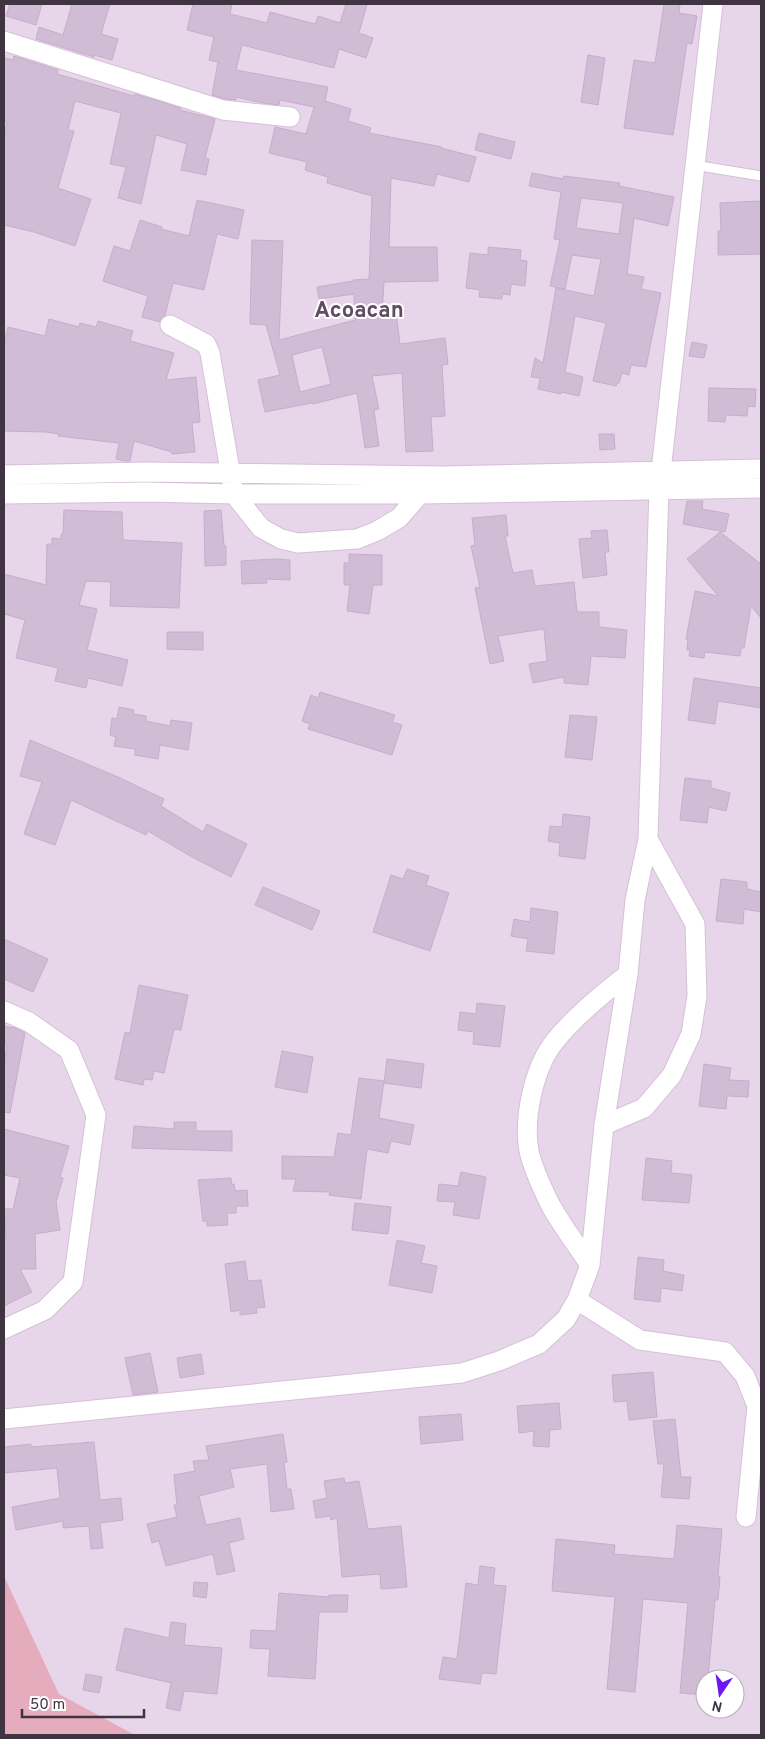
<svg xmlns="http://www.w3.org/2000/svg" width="765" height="1739" viewBox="0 0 765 1739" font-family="Overpass,sans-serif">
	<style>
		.residential { fill: #e7d5e9; fill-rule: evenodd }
		.green { fill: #e5acbd }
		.building { fill: #d1bcd5; stroke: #c8accd; fill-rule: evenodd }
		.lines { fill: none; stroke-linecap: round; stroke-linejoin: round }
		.lane-casing { stroke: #d5c0d7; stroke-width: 11 }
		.street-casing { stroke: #d5c0d7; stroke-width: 21 }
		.lane { stroke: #fff; stroke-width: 9 }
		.street { stroke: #fff; stroke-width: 19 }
		.labels { text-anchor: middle; stroke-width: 4; stroke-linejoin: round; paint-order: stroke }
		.district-label { font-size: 22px; font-weight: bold; fill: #614b65; stroke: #fff }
	</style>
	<rect width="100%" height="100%" fill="#f0e3f1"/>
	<path class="residential" d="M4,4H761V1735H135L59,1694L4,1576ZM705,1679H735V1709H705Z"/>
	<path class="green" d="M4,1576L59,1694L135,1735H4Z"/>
	<path class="building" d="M10,4H42L36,25L6,16Z
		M72,4H110L101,34L118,39L112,60L94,55V57L36,39L39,27L63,35Z
		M193,4H232L230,14L267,23L270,12L315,24L318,16L340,23L346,4H367L359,33L373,38L366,58L339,49L334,68L242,45L236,70L328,87L325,101L351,109L348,121L371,128L369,133L442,147L441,148L476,157L469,182L437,174L434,186L391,178L389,247H437L438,281L384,282L382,314L396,313L400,344L445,338L448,364L442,365L445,416L431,417L433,451L406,452L402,373L372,376L379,409L374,410L379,446L365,448L357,393L313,404L312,403L265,412L258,380L280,375L266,325L250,324L252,240L283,241L279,340L355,320L354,294L319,299L317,287L353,281V280L369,279L372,196L327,183L328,177L305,170L307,162L269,153L275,127L306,134L314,107L280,100L279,105L263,103L236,97V100L225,99L212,95L218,62L209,60L214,37L187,30ZM322,347L331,384L300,392L292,355Z
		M664,4H680L679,13L697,16L692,44L687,43L673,135L624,128L634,60L655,63Z
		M588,55L605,58L598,105L581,102Z
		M14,56L58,70L57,74L134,96L135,94L181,108L180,110L215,119L205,158L209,159L206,175L181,170L187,144L156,135L141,204L118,198L126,167L110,164L121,113L75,101L68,130L74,131L58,188L91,199L75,246L34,232L4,225V135L7,122L4,121V58L13,60Z
		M479,133L515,142L511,159L475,150Z
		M532,173L563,179L564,176L620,183L619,186L674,197L668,226L634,218L627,274L644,277L641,289L661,293L646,367L631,365L629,375L622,373L619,383H617L616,386L593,381L606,323L575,316L565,372L583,377L579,396L561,392V394L538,389L540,378L531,377L535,358L543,363L556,288L594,296L601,259L572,255L565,289L550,286L560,240L554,239L561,192L529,186ZM581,198L623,203L619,234L576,228Z
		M197,200L244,210L238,239L217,234L204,290L173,283L165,315L160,322L142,317L148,296L103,281L114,246L130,251L140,220L162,227L161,229L189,236Z
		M761,201V254L718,255V231H721L720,203Z
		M488,247L521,250L520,260L527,261L525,286L511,284L510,295L502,294V299L479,297L480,290L466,288L470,253L488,255Z
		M49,319L79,327L80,323L96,327L98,321L133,331L130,341L174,353L166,380L196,377L200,422L192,423L195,452L172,454V452L134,441L130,461H125L116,459L119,443L58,436L59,434L46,432L4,431V343L8,327L45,336Z
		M692,342L707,345L704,358L689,356Z
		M709,388L756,389L755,407L748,406L747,416L726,415L725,422L708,421Z
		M599,434H614L615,449L600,450Z
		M687,501H703L702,509L729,514L725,532L683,524Z
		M64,510L122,512L123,540L182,543L179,608L110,606L111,582L86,581L79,605L97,609L87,650L128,660L122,686L88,678L86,688L55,681L58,668L16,658L25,620L4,614V574L46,585L47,544H52V538L61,539V534H63Z
		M221,510L224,546H226V565L205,566L204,511Z
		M506,515L508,536H505L513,573L532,570L535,586L574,582L577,612H599V627L627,630L625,658L591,656L588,685L564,683V677L533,683L529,664L547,661L544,629L498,636L504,661L490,664L475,588L480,587L471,546L475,545L472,518Z
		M607,530L609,552H605L607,575L583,578L579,539L592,538L591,531Z
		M720,532L761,564V618L751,606L744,648H741L740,656L705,652L704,658L689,656L690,650H687L688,639H686L695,591L718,596L687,559Z
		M349,554L382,555V585H373L369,614L347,611L350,585H344V563H349Z
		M273,559L290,560V580L266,579L267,583L242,584L241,561Z
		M167,632H203V650L167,649Z
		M694,678L761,688V708L718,701L715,724L688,720Z
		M320,692L395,715L392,722L402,725L392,755L308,729L310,724L302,721L311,695L318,698Z
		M119,707L134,710L133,714L146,716V721L170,726L171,720L192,723L188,750L160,745L158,759L135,755V749L114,746L116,737L110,735L112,718L117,719Z
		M570,715L597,717L592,760L565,757Z
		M30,740L118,777L164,799L161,806L203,832L207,824L247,844L231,877L192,857L148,831L146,835L71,800L55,845L24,834L42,782L20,776Z
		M685,778L711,781V788L730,793L726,811L709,807L707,823L680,820Z
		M563,814L590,817L585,859L559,856L560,843L548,841L550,826L562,827Z
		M407,869L429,876L426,885L449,893L430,951L373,932L391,875L403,879Z
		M721,879L747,882V889L761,892V912L744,909L743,924L716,921Z
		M263,887L320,911L312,930L255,905Z
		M531,908L558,912L554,954L526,951L528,939L511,936L514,919L530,922Z
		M4,939L48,959L33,992L4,979Z
		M139,985L188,995L181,1030L174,1029L164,1073L154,1071L152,1080L144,1079L143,1085L115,1079L125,1032L130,1033Z
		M477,1003L505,1006L500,1047L473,1044L474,1032L458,1030L460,1012L476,1014Z
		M4,1026L16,1028L25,1033L10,1113L4,1112V1065L7,1045H4Z
		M282,1051L313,1057L307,1093L275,1087Z
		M387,1059L424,1064L421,1088L384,1083Z
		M704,1064L731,1068L729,1080L749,1081L748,1097L727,1096L726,1109L699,1106Z
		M359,1078L384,1081L379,1118L414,1125L410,1145L391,1141L388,1153L367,1149L361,1199L329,1195L330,1192L293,1191L296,1179H282V1156L334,1157L338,1133L351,1135Z
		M174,1122H196V1131H232V1151L132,1148L134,1126L174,1129Z
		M4,1129L69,1146L60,1177L63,1178L56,1202L60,1230L35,1234L36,1269H20L32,1292L4,1306V1238H6L4,1209H13L20,1178L4,1175Z
		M646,1158L672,1161L671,1173L692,1175L689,1203L642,1200Z
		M461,1172L486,1177L479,1219L453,1215L455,1202L437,1201L439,1184L458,1186Z
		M231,1178L232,1185L234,1184L235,1191L247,1190L248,1206H236V1213H227L228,1225L207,1226V1221H203L198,1180Z
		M355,1203L391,1207L388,1234L352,1230Z
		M397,1240L425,1246L421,1263L437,1266L432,1293L389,1285Z
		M638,1257L664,1260L663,1271L684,1275L682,1291L661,1288L660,1302L634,1299Z
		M245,1261L248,1281L261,1280L265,1307L256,1308L257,1313L240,1315V1310L231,1312L225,1264Z
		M150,1353L158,1392L133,1395L125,1358Z
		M201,1354L204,1374L180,1378L177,1358Z
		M653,1372L657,1417L629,1420L627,1401L614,1402L612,1375Z
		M559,1403L561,1429L550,1430L549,1447L533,1446L534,1431L519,1433L517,1406Z
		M461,1414L463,1440L421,1444L419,1417Z
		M675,1419L681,1477H691L689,1499L661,1497L664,1464H658L653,1421Z
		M283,1434L287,1462L284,1463L287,1489H291L294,1509L271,1512L267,1464L230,1469L234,1487L199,1496L206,1525L240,1518L244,1539L229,1543L235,1571L217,1575L213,1554L166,1566L159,1541L152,1543L147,1524L177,1517L174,1505H177L174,1475L195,1471L193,1461L209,1460L206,1446Z
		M94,1442L100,1500L121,1498L123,1520L100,1523L103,1548L91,1549L89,1526L63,1528V1521L16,1530L12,1507L60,1498L57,1468L4,1473V1447L31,1444V1447Z
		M344,1478L345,1483L359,1481L368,1529L401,1526L407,1587L381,1589L380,1574L342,1577L337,1518L331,1520L330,1516L316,1518L313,1501L327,1498L324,1481Z
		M677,1525L722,1529L718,1576L720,1577L718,1600H715L708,1679H705V1695L680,1693L688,1603L643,1599L635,1692L607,1689L615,1597L552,1591L556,1539L615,1545L614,1554L674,1559Z
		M480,1566L495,1568L493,1585L506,1586L496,1674L482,1673L480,1684L439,1679L443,1657L457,1659L466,1583L478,1585Z
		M194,1582L208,1583L206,1598L193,1596Z
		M279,1593L329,1597V1595H348L347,1612H319L315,1679L268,1676L270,1649L250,1648L251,1630L276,1631Z
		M171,1622L186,1624L184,1645L222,1648L217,1694L184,1691L180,1711L166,1708L171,1683L116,1670L125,1628L169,1638Z
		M86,1674L102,1677L99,1693L83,1690Z"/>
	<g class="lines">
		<g class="lane-casing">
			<path id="lane" d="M694,165L761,176"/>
		</g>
		<g class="street-casing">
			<path id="street" d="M4,41L223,110L290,117
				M170,325L206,344L210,353L234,494L261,528L281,539L298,543L357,539L377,531L399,518L420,494
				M4,475L146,472L443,476L761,469
				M4,494L146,492L234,494H420L761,488
				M4,1011L29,1022L69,1050L96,1115L73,1282L45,1310L4,1329
				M604,1125L644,1108L672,1075L691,1034L697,996L695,924L648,839
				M590,1265C577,1245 561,1225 550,1204C542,1188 533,1169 529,1151C523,1118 534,1067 555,1041C575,1016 602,994 628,974
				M577,1300L640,1340L725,1352L745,1376L757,1406L746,1517
				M4,1419L462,1373L499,1361L539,1344L566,1319L577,1300L590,1265L604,1125L628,974L635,900L648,839L659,489L713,4"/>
		</g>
		<use href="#lane" class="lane"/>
		<use href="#street" class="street"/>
	</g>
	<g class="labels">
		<g class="district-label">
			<text x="359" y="317">Acoacan</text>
		</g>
	</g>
	<rect width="765" height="1739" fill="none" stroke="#403342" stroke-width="10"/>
	<g transform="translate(720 1694) rotate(193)"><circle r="24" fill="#ffffff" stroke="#b3adb3"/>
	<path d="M0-4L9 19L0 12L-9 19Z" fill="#6e17f4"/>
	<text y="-8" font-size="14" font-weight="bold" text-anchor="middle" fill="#403342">N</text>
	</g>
	<path d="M22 1709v8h122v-8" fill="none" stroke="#403342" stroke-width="2.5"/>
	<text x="30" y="1709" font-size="15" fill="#403342" stroke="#ffffff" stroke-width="4" paint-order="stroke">50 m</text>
</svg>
